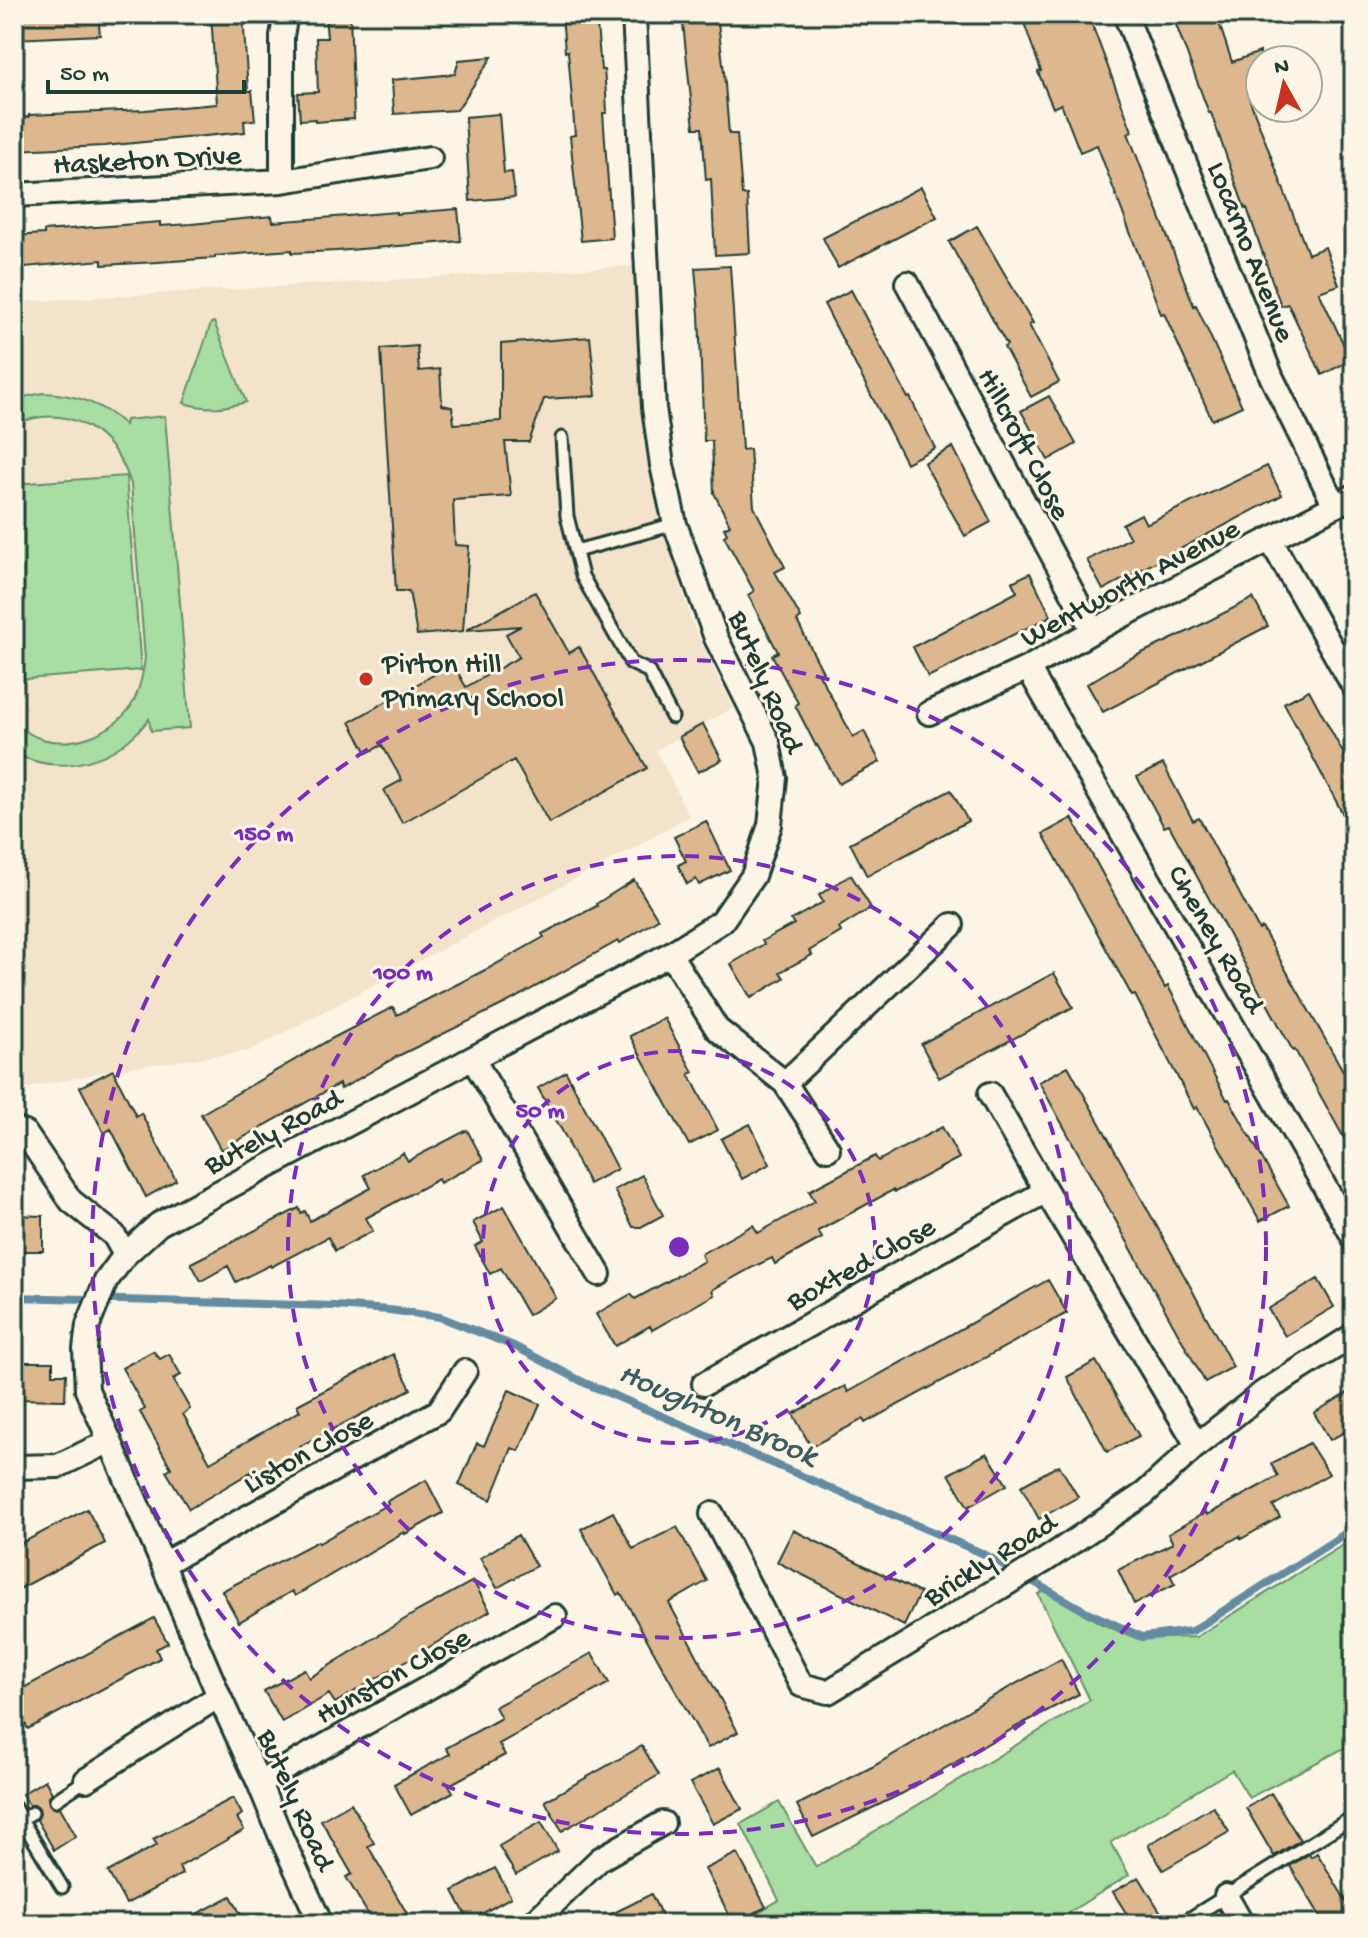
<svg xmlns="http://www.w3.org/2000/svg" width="1368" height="1938" viewBox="0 0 1368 1938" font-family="'Gochi Hand',sans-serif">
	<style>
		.built { fill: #f3e3cb }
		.green { fill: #a8dea1; stroke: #648e6a; stroke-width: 2 }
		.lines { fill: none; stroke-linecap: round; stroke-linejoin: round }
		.stream { stroke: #638ca2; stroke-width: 8 }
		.building { fill: #ddb88f; stroke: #1f3d34; stroke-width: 2 }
		.service-casing { stroke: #1f3d34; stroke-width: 17 }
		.minor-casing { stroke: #1f3d34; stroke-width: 28 }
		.service { stroke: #fcf5e5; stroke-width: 11 }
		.minor { stroke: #fcf5e5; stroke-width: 22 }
		.ring { fill: none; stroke: #7b2cbf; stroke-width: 4; stroke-dasharray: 14 10 }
		.poi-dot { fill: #c8321e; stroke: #fcf5e5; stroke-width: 3 }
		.labels { text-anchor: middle; stroke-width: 6; stroke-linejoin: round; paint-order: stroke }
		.street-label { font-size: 30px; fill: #1f3d34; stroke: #fcf5e5 }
		.poi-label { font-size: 30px; fill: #1f3d34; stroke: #fcf5e5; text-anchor: start }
		.water-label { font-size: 32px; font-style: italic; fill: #3c5e62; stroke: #fcf5e5 }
		.centre { fill: #7b2cbf; stroke: #fcf5e5; stroke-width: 4 }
		.ring-label { font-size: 24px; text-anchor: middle; font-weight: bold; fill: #7b2cbf; stroke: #fcf5e5; stroke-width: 6; stroke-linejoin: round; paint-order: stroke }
	</style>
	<rect width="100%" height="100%" fill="#fcf5e5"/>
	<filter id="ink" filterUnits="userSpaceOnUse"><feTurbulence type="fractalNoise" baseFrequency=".0125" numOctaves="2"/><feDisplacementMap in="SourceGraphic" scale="16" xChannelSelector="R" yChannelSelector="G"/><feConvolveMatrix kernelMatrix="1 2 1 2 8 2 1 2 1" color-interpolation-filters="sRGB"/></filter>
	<g filter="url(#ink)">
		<path class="built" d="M632,266L640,390L656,502L693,625L733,708L656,750L689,816L632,849L249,1051L113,1070L14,1091V302Z"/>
		<path class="green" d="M214,322L246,402C224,408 206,410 184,403L211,323Z
			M43,393C75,394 101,403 125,425L126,420L165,416L190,728L151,731L149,719C117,761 62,778 14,753V724C23,730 32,736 42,739C74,748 113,733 131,706C140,691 143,674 145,658L131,484C114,432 68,401 14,425V399Z
			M126,476L141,670L14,680V484Z
			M1354,1538V1743L1249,1798L1232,1770L1111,1842L1129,1875L1050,1924H739L779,1900L741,1824L779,1802L816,1867L1090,1700L1038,1594L1044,1591L1102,1624L1138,1639L1196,1637Z"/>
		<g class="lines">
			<path class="stream" d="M14,1297L335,1306L389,1310L440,1317L514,1346L585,1383L984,1554L1087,1612L1142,1637L1192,1631L1354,1528"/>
		</g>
		<path class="building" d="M14,14H98L100,35L14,39Z
			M211,14H243L248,91H252L255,120L244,121L245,132L104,146L14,150V118L29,117V115L145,110L217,104Z
			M325,14H350L354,119L315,122V119L300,120L298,93L318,92L316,38H327Z
			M562,14H596L601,70H604L606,94L607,113H603L612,238L581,241L570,136L575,135L568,51L565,52Z
			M682,14H717L724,72L729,134H737L742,195H747L750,253L715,255L711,179L706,180L702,128H694Z
			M1041,14H1088L1132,131L1128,133L1194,306L1196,305L1242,406L1212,420L1164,313L1161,314L1097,145L1080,152L1061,104L1053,108L1038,72L1041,71L1023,20Z
			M1172,14H1216L1232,62L1260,52V94L1249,98L1308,254L1325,247L1339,285L1319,292L1351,360L1322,375L1288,304L1281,306L1247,208L1245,209L1211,113H1209Z
			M492,57L457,110L394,114L392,80L455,74L459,60Z
			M499,114L504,173L512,172L515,197L470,201L465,117Z
			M921,187L937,217L838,268L823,238Z
			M458,209L461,241L336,251L292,253V250L250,253L215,256V258L158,262L102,265V260L14,268V236L44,234V231L160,222V226L191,224L272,216L273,222L396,212V214Z
			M977,226L1033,323L1029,325L1059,382L1031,397L1004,347L1007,345L949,242Z
			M730,266L742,450L750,449L754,507L785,567L775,572L801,618L797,621L823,672L819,674L853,737L864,731L880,762L839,784L817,745L816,746L795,705L798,703L772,655L778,652L748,595L754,591L724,536L727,534L724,528L730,525L714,493L712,441H704L699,314L695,268Z
			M851,290L908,398L910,397L935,448L906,463L824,304Z
			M590,337L596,396L544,399L529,442H505L511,496L453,500L455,545L469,546L463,631L417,635L409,591H396L381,349L417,346L419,371L440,369L442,405L452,407L454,424L501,421V344Z
			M1049,396L1076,444L1048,460L1021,411Z
			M953,447L991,522L965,536L924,463Z
			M1267,466L1282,495L1103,590L1087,560L1130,538L1122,524L1141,514L1146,524Z
			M1030,573L1051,616L928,677L913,647L1017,592L1012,582Z
			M535,592L569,653L579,647L647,768L549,823L514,760L402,823L384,790L402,780L382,745L367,753L350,722L453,664L466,687L519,657L506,634L521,626L466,630Z
			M1253,598L1268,626L1103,712L1087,684L1129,659L1189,631Z
			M1309,690L1354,773V835L1284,703Z
			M703,724L722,760L698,772L679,737Z
			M1163,764L1193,821L1199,818L1259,930L1262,928L1354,1090V1156L1295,1050L1293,1051L1262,994H1261L1169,825L1164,827L1137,777Z
			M951,790L968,821L867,876L850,843Z
			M1072,818L1165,988L1168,986L1227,1100L1229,1099L1289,1206L1260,1221L1197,1107L1194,1109L1135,995L1132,996L1043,834Z
			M706,821L730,870L699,885L696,879L687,884L678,865L686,861L674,837Z
			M851,875L871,908L839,928L841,932L809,951L812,955L780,972L784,978L751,998L731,964L764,944L762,941L794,924L791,920L823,902L819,895Z
			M634,880L658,919L620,943L618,941L508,1002L396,1057L341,1089L339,1084L221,1150L201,1114L331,1039L393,1007L397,1015L489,968L544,937L542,934L597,906L596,904Z
			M1054,973L1073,1007L939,1078L921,1044Z
			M664,1018L693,1072L689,1074L718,1130L689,1145L630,1036Z
			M1068,1066L1190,1286L1233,1367L1205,1382L1039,1082Z
			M113,1070L136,1116L141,1113L176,1180L146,1197L111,1129L104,1133L80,1087Z
			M566,1072L617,1169L589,1184L568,1144L569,1143L538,1088Z
			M750,1124L770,1164L742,1179L721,1139Z
			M942,1127L959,1158L895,1192L893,1190L818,1231L822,1238L789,1256L775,1264L772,1258L753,1267L712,1290L714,1295L705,1300L652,1330L650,1326L615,1346L596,1314L631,1294L635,1299L668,1281L704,1261L701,1254L753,1225L758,1233L815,1201L809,1191L875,1156L878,1161Z
			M467,1130L483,1160L440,1183L438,1179L366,1218L373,1231L335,1251L328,1237L271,1267L270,1265L236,1282L228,1266L201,1281L191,1263L299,1208L301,1213L305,1211L310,1221L371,1188L364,1175L403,1153L408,1161Z
			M642,1175L663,1215L641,1227H633L614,1190Z
			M504,1206L556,1298L528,1315L501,1268L490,1274L475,1246L483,1242L473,1222Z
			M14,1215L43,1216V1251H14Z
			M1318,1279L1334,1307L1285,1336L1268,1309Z
			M1048,1280L1067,1313L865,1423L863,1419L811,1447L793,1414L845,1386L848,1392Z
			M153,1351L160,1359L169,1354L181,1375L173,1379L190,1409L183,1414L210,1462L300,1411L297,1405L393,1354L411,1389L300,1446L301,1449L253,1476L251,1472L189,1509L166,1471L171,1468L140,1412L145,1409L122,1368Z
			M1096,1361L1139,1436L1107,1452L1067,1377Z
			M14,1362H53V1374H66L65,1400L14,1399Z
			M1354,1389V1427L1330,1440L1314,1413Z
			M509,1390L540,1404L519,1451L512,1448L491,1500L459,1485L477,1443L484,1446Z
			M1309,1443L1329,1474L1273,1506L1280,1517L1241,1539L1240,1536L1170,1575L1175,1584L1134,1604L1118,1570L1173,1543L1168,1534L1206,1512L1207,1515L1278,1476L1271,1464Z
			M987,1453L1007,1485L968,1507L949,1474Z
			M1059,1465L1078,1497L1039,1519L1021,1486Z
			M426,1480L443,1513L405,1534L404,1532L295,1596L292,1591L239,1622L222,1591L318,1541L319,1543L388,1504L387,1501Z
			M87,1509L105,1543L14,1592V1547Z
			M613,1512L633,1549L677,1527L707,1581L669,1603L738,1732L708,1748L621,1593L617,1595L581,1529Z
			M793,1530L920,1593L904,1626L777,1562Z
			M518,1535L536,1566L497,1588L480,1558Z
			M473,1581L490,1611L335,1703L329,1694L282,1722L264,1691L304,1669L309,1678L418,1611Z
			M154,1618L168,1643L156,1649L160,1658L28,1729L14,1704V1693Z
			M592,1653L609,1683L499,1744L505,1755L449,1785L453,1792L411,1815L394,1784L450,1754L446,1748L501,1718L495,1707Z
			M1061,1659L1079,1694L1016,1727L903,1793L813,1837L797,1805L872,1767L981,1703Z
			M642,1746L659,1775L562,1831L545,1801Z
			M720,1768L742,1809L713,1824L690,1783Z
			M45,1780L52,1793L48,1797L49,1804L53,1808L60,1807L76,1836L54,1850L37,1820L40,1814L39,1808L36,1805H29L22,1794Z
			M1271,1793L1300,1840L1274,1856L1246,1808Z
			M233,1798L242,1814L237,1818L244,1830L179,1867L182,1874L126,1904L108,1872L157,1845L153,1839Z
			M351,1803L374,1843L368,1846L413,1924H374L346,1877L352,1874L321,1820Z
			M1213,1806L1229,1832L1163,1870L1148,1845Z
			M541,1822L558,1851L516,1875L499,1846Z
			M737,1853L766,1907L734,1924L705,1869Z
			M1317,1853L1354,1914V1924H1325L1290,1866L1309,1854L1311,1857Z
			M495,1868L511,1897L469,1921L453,1891Z
			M1139,1877L1153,1900L1168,1924H1133L1113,1892Z
			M651,1894L666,1924H591L632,1904Z
			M231,1896L246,1924H178Z"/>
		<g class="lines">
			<g class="service-casing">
				<path id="service" d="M562,438L567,516L582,576L631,663L648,671L672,717
					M576,551L675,524
					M56,1800L86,1780
					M14,1807L21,1819
					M32,1813L21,1819L62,1887
					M1181,1924L1353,1817L1354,1818"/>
			</g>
			<g class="minor-casing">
				<path id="minor" d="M286,14L282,36V181L430,158
					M1125,14L1272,378L1335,506
					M14,195L282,181
					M907,283L1093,631
					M1271,541L1354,687
					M1028,668L1354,1238
					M929,713L1028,668L1093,631L1354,496
					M670,954L717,1029L785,1083L828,1149
					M473,1059L599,1274
					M785,1083L952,925
					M990,1094L1046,1191L1197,1445
					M14,1129L25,1133L71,1201L114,1235L125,1255
					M704,1384L1046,1191
					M14,1467L58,1466L110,1441
					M712,1514L801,1685L828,1692L1044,1561L1144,1494L1197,1445L1264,1392L1354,1335
					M163,1564L439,1411L465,1371
					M86,1780L219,1696
					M259,1783L555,1616
					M1226,1896L1242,1924
					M321,1924L282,1839L259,1783L219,1696L110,1441L87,1390L85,1349L88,1325L106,1281L125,1255L159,1224L670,954L722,921L753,876L770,825L775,778L768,742L716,638L675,524L662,465L654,408L634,14
					M532,1924L600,1859L663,1823"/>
			</g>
			<use href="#service" class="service"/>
			<use href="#minor" class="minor"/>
		</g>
	</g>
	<g class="ring">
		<circle cx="679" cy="1247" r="196"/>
		<circle cx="679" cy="1247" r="391"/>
		<circle cx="679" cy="1247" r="587"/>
	</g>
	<circle class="poi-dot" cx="366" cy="679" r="8"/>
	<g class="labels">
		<g class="street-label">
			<text transform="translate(147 158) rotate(-3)" y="10">Hasketon Drive</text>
			<text transform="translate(1253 251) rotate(68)" y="10">Locarno Avenue</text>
			<text transform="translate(1026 443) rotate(62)" y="10">Hillcroft Close</text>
			<text transform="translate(1129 581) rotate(-28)" y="10">Wentworth Avenue</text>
			<text transform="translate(768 681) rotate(67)" y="10">Butely Road</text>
			<text transform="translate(1218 938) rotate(60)" y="10">Cheney Road</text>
			<text transform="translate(272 1130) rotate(-28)" y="10">Butely Road</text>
			<text transform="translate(860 1262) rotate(-29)" y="10">Boxted Close</text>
			<text transform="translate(307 1450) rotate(-29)" y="10">Liston Close</text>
			<text transform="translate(989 1558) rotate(-32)" y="10">Brickly Road</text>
			<text transform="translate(392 1674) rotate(-29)" y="10">Hunston Close</text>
			<text transform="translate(298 1799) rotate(66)" y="10">Butely Road</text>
		</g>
		<g class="poi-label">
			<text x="382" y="672">Pirton Hill<tspan x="382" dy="34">Primary School</tspan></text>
		</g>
		<g class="water-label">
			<text transform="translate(719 1412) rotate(24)" y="11">Houghton Brook</text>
		</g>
	</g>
	<circle cx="679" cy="1247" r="12" class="centre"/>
	<g class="ring-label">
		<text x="264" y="840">150 m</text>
		<text x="403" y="979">100 m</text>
		<text x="540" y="1117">50 m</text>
	</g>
	<rect width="1368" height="1938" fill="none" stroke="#fcf5e5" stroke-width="48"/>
	<rect x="24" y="24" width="1320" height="1890" fill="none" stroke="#1f3d34" stroke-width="3" filter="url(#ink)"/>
	<g transform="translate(1284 84) rotate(352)"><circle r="38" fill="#fcf5e5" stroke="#a4ab9e" stroke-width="2"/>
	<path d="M0-6L14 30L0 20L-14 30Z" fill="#c8321e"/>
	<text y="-12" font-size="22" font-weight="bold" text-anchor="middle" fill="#1f3d34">N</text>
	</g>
	<path d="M48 80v12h196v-12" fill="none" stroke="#1f3d34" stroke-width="4"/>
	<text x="60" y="80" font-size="24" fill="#1f3d34" stroke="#fcf5e5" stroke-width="6" paint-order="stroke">50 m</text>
</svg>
